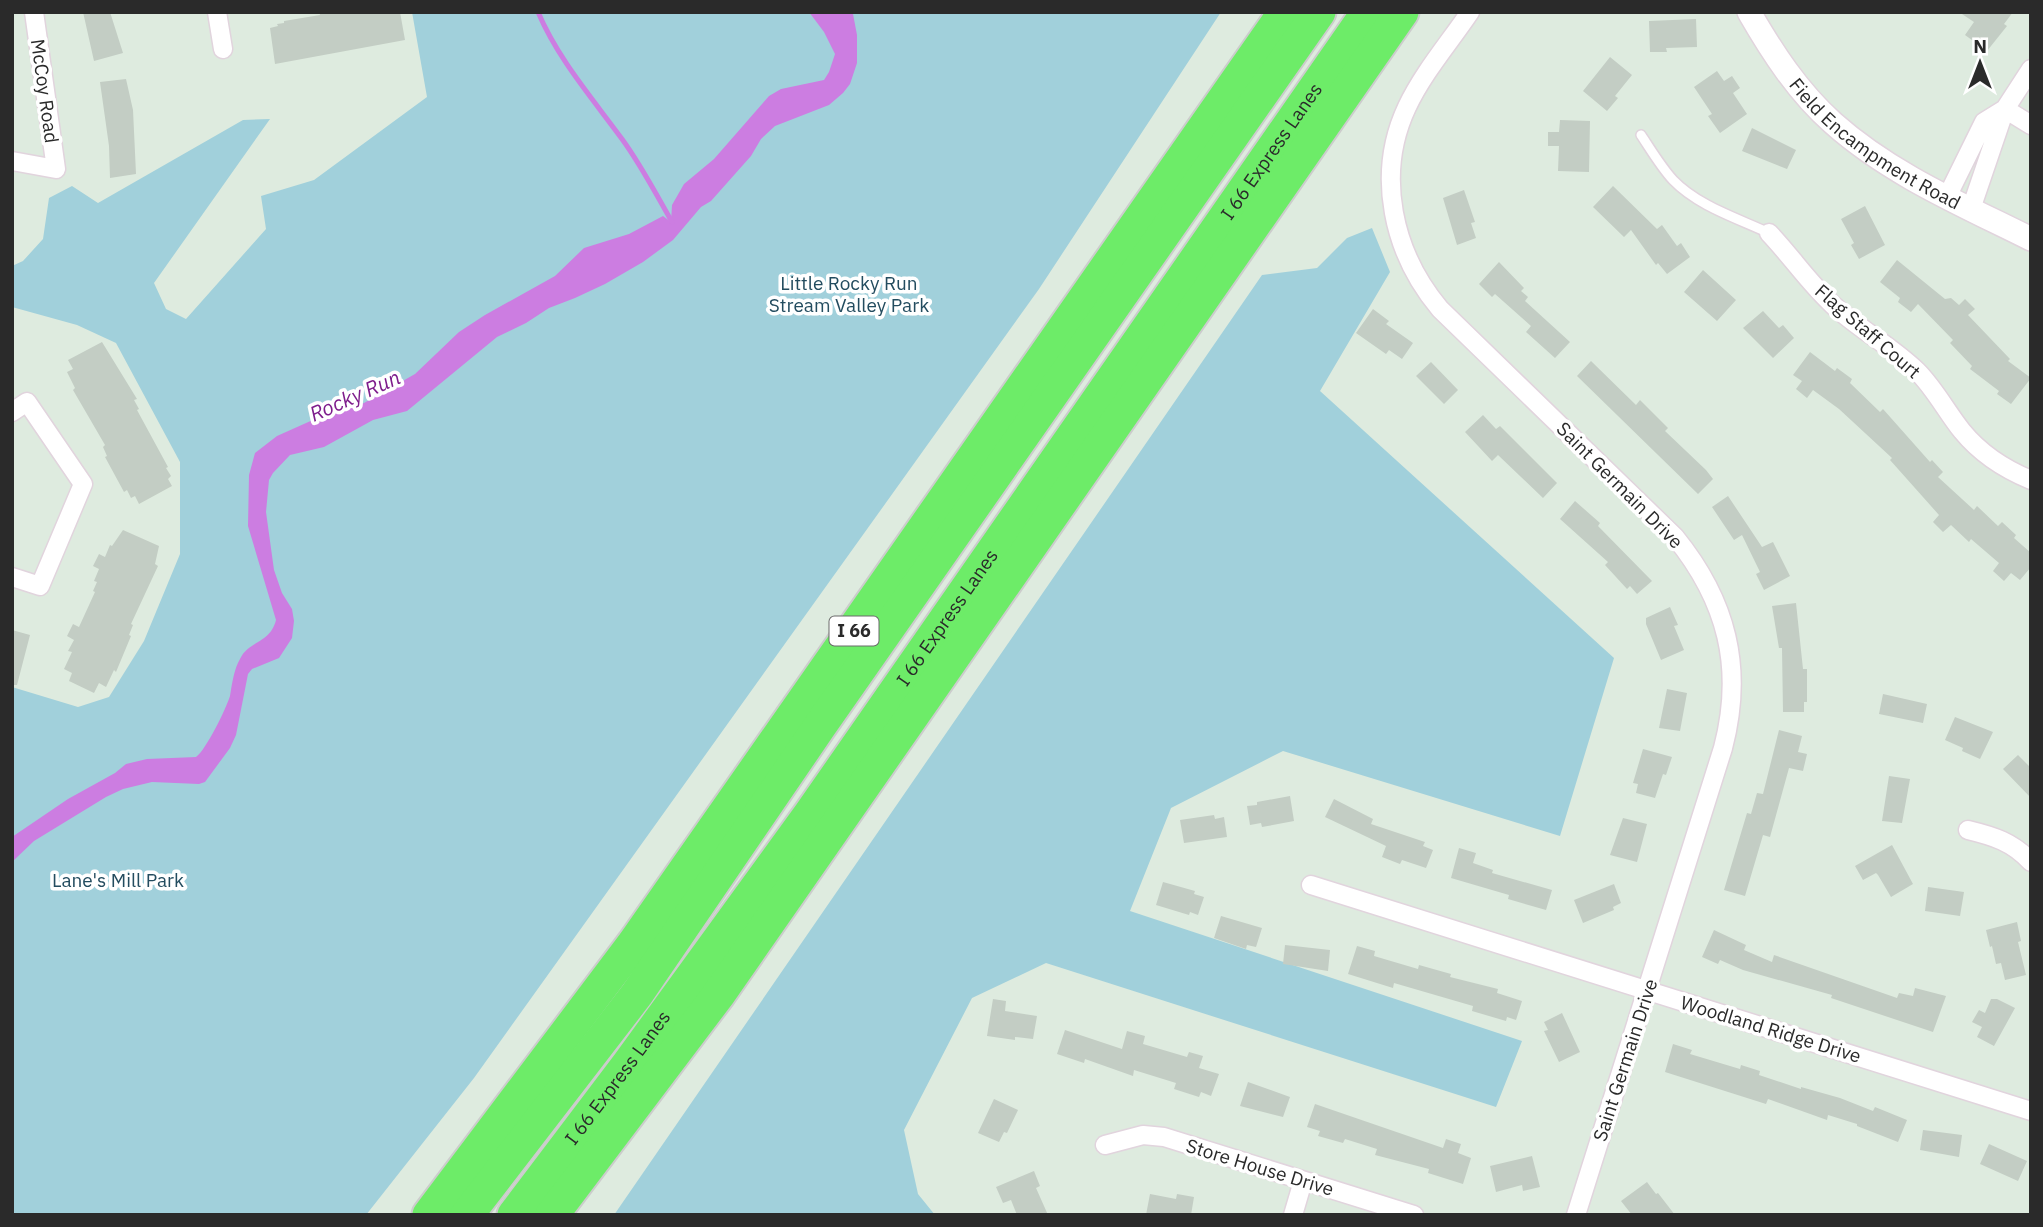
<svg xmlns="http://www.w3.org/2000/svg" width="2043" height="1227" viewBox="0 0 2043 1227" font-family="'IBM Plex Sans',sans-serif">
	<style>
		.green { fill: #a1d0db }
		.water { fill: #cc7de1 }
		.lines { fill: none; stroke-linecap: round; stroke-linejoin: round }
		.stream { stroke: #cc7de1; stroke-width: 5 }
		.building { fill: #c3cdc4 }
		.service-casing { stroke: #e1d4dd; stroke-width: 12 }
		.minor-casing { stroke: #e1d4dd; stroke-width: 21 }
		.tertiary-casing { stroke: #e1d4dd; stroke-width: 26 }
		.motorway-casing { stroke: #ccc; stroke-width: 37 }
		.service { stroke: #fff; stroke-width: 9 }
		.minor { stroke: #fff; stroke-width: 18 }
		.tertiary { stroke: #fff; stroke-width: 23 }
		.motorway { stroke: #6dec68; stroke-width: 33 }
		.labels { text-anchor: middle; stroke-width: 7; stroke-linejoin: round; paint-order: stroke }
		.shield { fill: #fff; stroke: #6a6a6a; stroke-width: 2 }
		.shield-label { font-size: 18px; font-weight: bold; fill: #2a2a2a }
		.street-label { font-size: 19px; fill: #2a2a2a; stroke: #fff }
		.park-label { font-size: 19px; fill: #234c5f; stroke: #fff }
		.water-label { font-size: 21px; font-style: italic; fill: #7e1d8c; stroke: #fff }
	</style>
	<rect width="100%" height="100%" fill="#deebdf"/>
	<path class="green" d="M412,12H1221L1039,289L474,1078L366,1215H12V687L78,707L109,697L144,641L180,554V462L116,343L77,325L12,307V266L23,261L43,239L49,198L72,186L98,203L243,120L270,119L154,283L166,309L186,319L266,229L261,196L314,180L427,97Z
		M1372,228L1390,272L1320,391L1614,658L1560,836L1283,751L1171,808L1130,911L1522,1041L1496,1107L1046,963L972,998L904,1130L918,1194L935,1215H614L1262,275L1317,268L1347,238Z"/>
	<path class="water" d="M809,12L853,14L857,35V63L850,84L843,93L829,105L775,126L761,139L751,156L711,201L701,207L673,240L643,262L605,284L575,298L549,308L526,323L497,337L407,411L373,420L324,447L290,455L273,473L269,480L266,512L274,570L282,593L292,609L294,621L292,638L279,658L252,669L248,674L236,735L230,748L205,782L199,784L152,782L123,789L106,797L34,841L12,862V837L68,799L115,773L126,764L147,759L196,757C206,750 226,709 230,696C232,684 234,669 240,659C249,640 270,644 276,620L248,526L249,475L255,453L277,436L324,415L364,403L415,374L459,332L485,315L555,276L584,248L629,234L663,216L671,222L672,205L684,184L714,159L769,96L781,89L824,80L829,72L835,54L824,32Z"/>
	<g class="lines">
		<path class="stream" d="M538,12C558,59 592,98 622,139C641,165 656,194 672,222"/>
	</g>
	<path class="building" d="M83,12H110L123,53L94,61Z
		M319,12H400L405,40L275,64L270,28L278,26L277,24L284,23V21L320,15Z
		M1959,12H2013L2004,24L2007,26L1987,51L1965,35L1974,22Z
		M1696,19L1697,47L1666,48L1667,52H1650L1649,21Z
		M1610,57L1632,75L1615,96L1618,98L1607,111L1583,91Z
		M1717,71L1724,81L1732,76L1740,88L1733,93L1747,114L1720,133L1708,116L1712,114L1694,87Z
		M126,79L133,110L136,174L110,178L109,146L100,82Z
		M1560,120L1590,121L1589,172L1558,171L1559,146H1548V132H1559Z
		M1752,128L1796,150L1787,169L1742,151Z
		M1613,186L1657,229L1662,225L1677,246L1681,243L1690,257L1667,274L1658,263L1656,265L1631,230L1624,237L1593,207Z
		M1464,190L1475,222L1471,223L1476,238L1457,245L1443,198Z
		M1865,206L1885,245L1859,259L1851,245L1854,243L1841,219Z
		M1897,260L1945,299L1951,298L1959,305L1965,299L1975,309L1968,315L2010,359L2008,361L2031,378L2011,404L1997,394L1999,391L1970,369L1972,366L1950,343L1953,340L1918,304L1911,312L1898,302L1900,298L1880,282Z
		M1499,262L1524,288L1521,291L1528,297L1525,301L1570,342L1555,358L1526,332L1531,326L1495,294L1492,297L1479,284Z
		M1703,270L1736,300L1717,321L1684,292Z
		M1373,309L1389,321L1386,324L1413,343L1402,359L1389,350L1386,354L1356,333Z
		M1763,311L1779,328L1783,325L1794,338L1773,358L1743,328Z
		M102,342L137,399L134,400L139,409L137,410L168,467L166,468L171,476L168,479L172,486L139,504L135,496L131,498L127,490L124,492L105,457L107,456L103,447L105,445L73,390L75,388L67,372L73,369L68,360Z
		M1810,352L1835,371L1837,368L1852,379L1850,383L1880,412L1883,409L1930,462L1932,460L1943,472L1938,477L1974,510L1977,506L1998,526L2002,522L2016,535L2014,538L2031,553V567L2020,580L2011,573L2004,581L1993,571L1999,563L1971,539L1969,542L1951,525L1943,532L1933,522L1939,515L1890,460L1892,458L1839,409L1813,390L1807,398L1796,389L1802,381L1793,375Z
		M1591,361L1636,405L1640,400L1668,428L1665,431L1706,470L1713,479L1698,494L1577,376Z
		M1431,362L1458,390L1444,404L1416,376Z
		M1483,415L1496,429L1500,426L1557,483L1543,498L1498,455L1492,461L1465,432Z
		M1728,496L1762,547L1773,542L1790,576L1764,590L1756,574L1760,572L1742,535L1734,540L1712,507Z
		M1575,501L1600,523L1598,526L1652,581L1637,594L1630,586L1627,589L1605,565L1608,562L1560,519Z
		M123,530L159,546L155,564L158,566L131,624L133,625L129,635L131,636L116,672L114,670L106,687L99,683L94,693L69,681L72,673L64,669L72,652L68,651L74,640L67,636L73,624L79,627L95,592L93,591L97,582L94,581L99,569L93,566L99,554L105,557L110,545L112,546Z
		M1796,603L1803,669H1807V702H1804V712H1783L1782,648H1779L1772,606Z
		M1670,607L1678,625L1674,626L1684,650L1661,660L1646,624V618Z
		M12,630L30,635L17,685H12Z
		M1667,689L1687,693L1680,731L1659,728Z
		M1883,694L1927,704L1923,723L1879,714Z
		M1955,717L1993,732L1980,759L1962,751L1963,748L1945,740Z
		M1779,730L1802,736L1798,752L1807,754L1803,771L1789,768L1770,837L1763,835L1745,896L1724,890L1747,813L1751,814L1757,793L1763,794Z
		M1643,749L1672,757L1666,775L1663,774L1655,798L1636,793L1638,784L1633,783Z
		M2018,755L2031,768V798L2003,769Z
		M1889,776L1910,779L1902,823L1882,821Z
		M1290,796L1294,821L1262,827L1261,823L1250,825L1247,806L1257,805V802Z
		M1334,799L1373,819L1371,824L1425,842L1423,846L1433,850L1426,868L1402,860L1400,864L1382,857L1386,846L1325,817Z
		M1214,815L1215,819L1224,817L1227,837L1184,843L1180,820Z
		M1623,818L1647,824L1637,862L1610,855Z
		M1892,845L1913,884L1891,897L1878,875L1876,873L1863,880L1855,866Z
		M1459,848L1476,853L1473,863L1493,870L1492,873L1552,890L1546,910L1508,899L1509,895L1451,878Z
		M1163,882L1195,891L1194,894L1204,897L1198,915L1190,912L1189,915L1156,905Z
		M1614,884L1621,903L1613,907L1614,910L1583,923L1574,900Z
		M1928,887L1964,892L1960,916L1925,911Z
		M1221,916L1262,928L1256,947L1247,945L1246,949L1214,938Z
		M2017,922L2021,941L2018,942L2026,975L2005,980L2001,963L1996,964L1992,946L1990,947L1986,930Z
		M1714,930L1746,945L1744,950L1772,962L1774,955L1897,998L1899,993L1913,996L1915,988L1946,996L1933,1032L1831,998L1832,995L1743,970L1720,960L1718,964L1702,957Z
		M1285,945L1330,950L1328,971L1283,964Z
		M1357,946L1375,951L1374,956L1418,969L1419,965L1451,974L1450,977L1498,989L1497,993L1522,1001L1516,1020L1507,1017L1506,1021L1472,1011L1473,1006L1394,983L1393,988L1348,974Z
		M993,999L1006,1001L1005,1011L1037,1016L1033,1039L1015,1037V1040L987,1036Z
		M1991,999H1997L2015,1008L1994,1046L1977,1037L1982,1027L1972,1022L1979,1010L1985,1013Z
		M1562,1013L1580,1052L1559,1062L1544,1031L1548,1030L1544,1022Z
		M1065,1030L1122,1049L1127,1031L1145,1036L1143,1044L1187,1057L1189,1052L1203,1056L1199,1068L1219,1074L1211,1096L1201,1092L1199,1097L1174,1089L1176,1083L1134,1070L1133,1076L1085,1059L1084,1063L1057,1054Z
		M1673,1044L1692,1050L1690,1054L1740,1069L1741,1065L1760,1071L1759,1075L1801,1089V1087L1840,1098L1873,1111L1875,1107L1907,1120L1898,1142L1857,1126V1124L1828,1115L1827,1120L1768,1099L1766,1104L1665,1072Z
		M1248,1082L1290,1097L1283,1117L1240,1106Z
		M994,1099L1018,1110L1007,1133L1004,1132L999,1142L978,1133Z
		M1315,1104L1443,1148L1446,1139L1461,1144L1458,1153L1471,1158L1463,1184L1428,1173L1429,1169L1375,1155L1377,1149L1345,1139L1343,1143L1318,1136L1320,1131L1307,1127Z
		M1923,1130L1962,1135L1959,1157L1920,1150Z
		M1989,1144L2027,1161L2018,1181L1980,1164Z
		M1532,1156L1540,1187L1523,1191L1522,1185L1496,1192L1490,1166Z
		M1034,1171L1040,1186L1036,1188L1048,1215H1017L1011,1200L1003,1203L996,1187Z
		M1647,1182L1656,1194L1658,1193L1675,1215H1632L1621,1201Z
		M1150,1194L1176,1199L1177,1194L1194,1197L1191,1215H1146Z"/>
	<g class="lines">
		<g class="service-casing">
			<path id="service" d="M1641,135C1651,150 1661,167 1673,180C1698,206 1737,218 1769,233"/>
		</g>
		<g class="minor-casing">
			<path id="minor" d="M217,12L223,49
				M1470,12C1449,43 1423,73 1407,107C1375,175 1393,253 1440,309L1675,537C1727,601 1744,668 1723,748L1576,1215
				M2005,109L2031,125
				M12,161L56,169L34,12
				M1947,197L1984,122L2005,109
				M1971,209L2005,109L2031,69
				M1769,233C1791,256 1809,283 1833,305C1859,329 1891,346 1917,371C1935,389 1946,411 1962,431C1980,453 2004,469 2031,480
				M12,412L27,402L83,484L40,586L12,577
				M1968,830C1993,836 2013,842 2031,862
				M1311,885L2031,1111
				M1105,1145L1143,1135L1164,1137L1414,1215
				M1293,1215L1303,1181"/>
		</g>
		<g class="tertiary-casing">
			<g id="tertiary">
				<path id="s1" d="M1749,12C1772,52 1798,92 1833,123C1890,174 1963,205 2031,239"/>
			</g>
		</g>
		<g class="motorway-casing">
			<g id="motorway">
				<path d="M429,1215L634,943L1285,12"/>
				<path d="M467,1215L637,994L820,726L1319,12"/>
				<path id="s2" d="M514,1215L629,1063L810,814L1368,12"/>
				<path d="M552,1215L719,994L1402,12"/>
			</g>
		</g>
		<use href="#service" class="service"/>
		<use href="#minor" class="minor"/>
		<use href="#tertiary" class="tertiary"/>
		<use href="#motorway" class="motorway"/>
	</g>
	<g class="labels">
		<rect class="shield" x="829.5" y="616.5" width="49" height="29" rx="5"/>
		<g class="shield-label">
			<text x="854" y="637">I 66</text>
		</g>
		<g class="street-label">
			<text transform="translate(45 91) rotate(82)" y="7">McCoy Road</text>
			<text dy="7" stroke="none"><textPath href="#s1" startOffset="186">Field Encampment Road</textPath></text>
			<text dy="7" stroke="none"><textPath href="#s2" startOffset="1306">I 66 Express Lanes</textPath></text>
			<text transform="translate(1868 331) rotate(41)" y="7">Flag Staff Court</text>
			<text transform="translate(1620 485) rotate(45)" y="7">Saint Germain Drive</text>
			<text dy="7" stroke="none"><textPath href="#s2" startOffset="738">I 66 Express Lanes</textPath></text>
			<text transform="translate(1771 1029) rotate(17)" y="7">Woodland Ridge Drive</text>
			<text transform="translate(1625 1060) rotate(-72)" y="7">Saint Germain Drive</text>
			<text dy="7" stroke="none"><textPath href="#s2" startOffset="172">I 66 Express Lanes</textPath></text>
			<text transform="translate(1260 1167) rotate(17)" y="7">Store House Drive</text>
		</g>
		<g class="park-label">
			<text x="849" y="290">Little Rocky Run<tspan x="849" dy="22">Stream Valley Park</tspan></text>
			<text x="118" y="887">Lane's Mill Park</text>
		</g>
		<g class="water-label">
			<text transform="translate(355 396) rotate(-24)" y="7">Rocky Run</text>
		</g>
	</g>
	<rect width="2043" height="1227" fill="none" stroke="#2a2a2a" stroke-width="28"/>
	<g transform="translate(1980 63)" stroke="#ffffff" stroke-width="5" paint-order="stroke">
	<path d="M0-5L12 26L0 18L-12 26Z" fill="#2a2a2a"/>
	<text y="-10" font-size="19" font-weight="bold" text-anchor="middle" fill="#2a2a2a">N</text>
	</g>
</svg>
